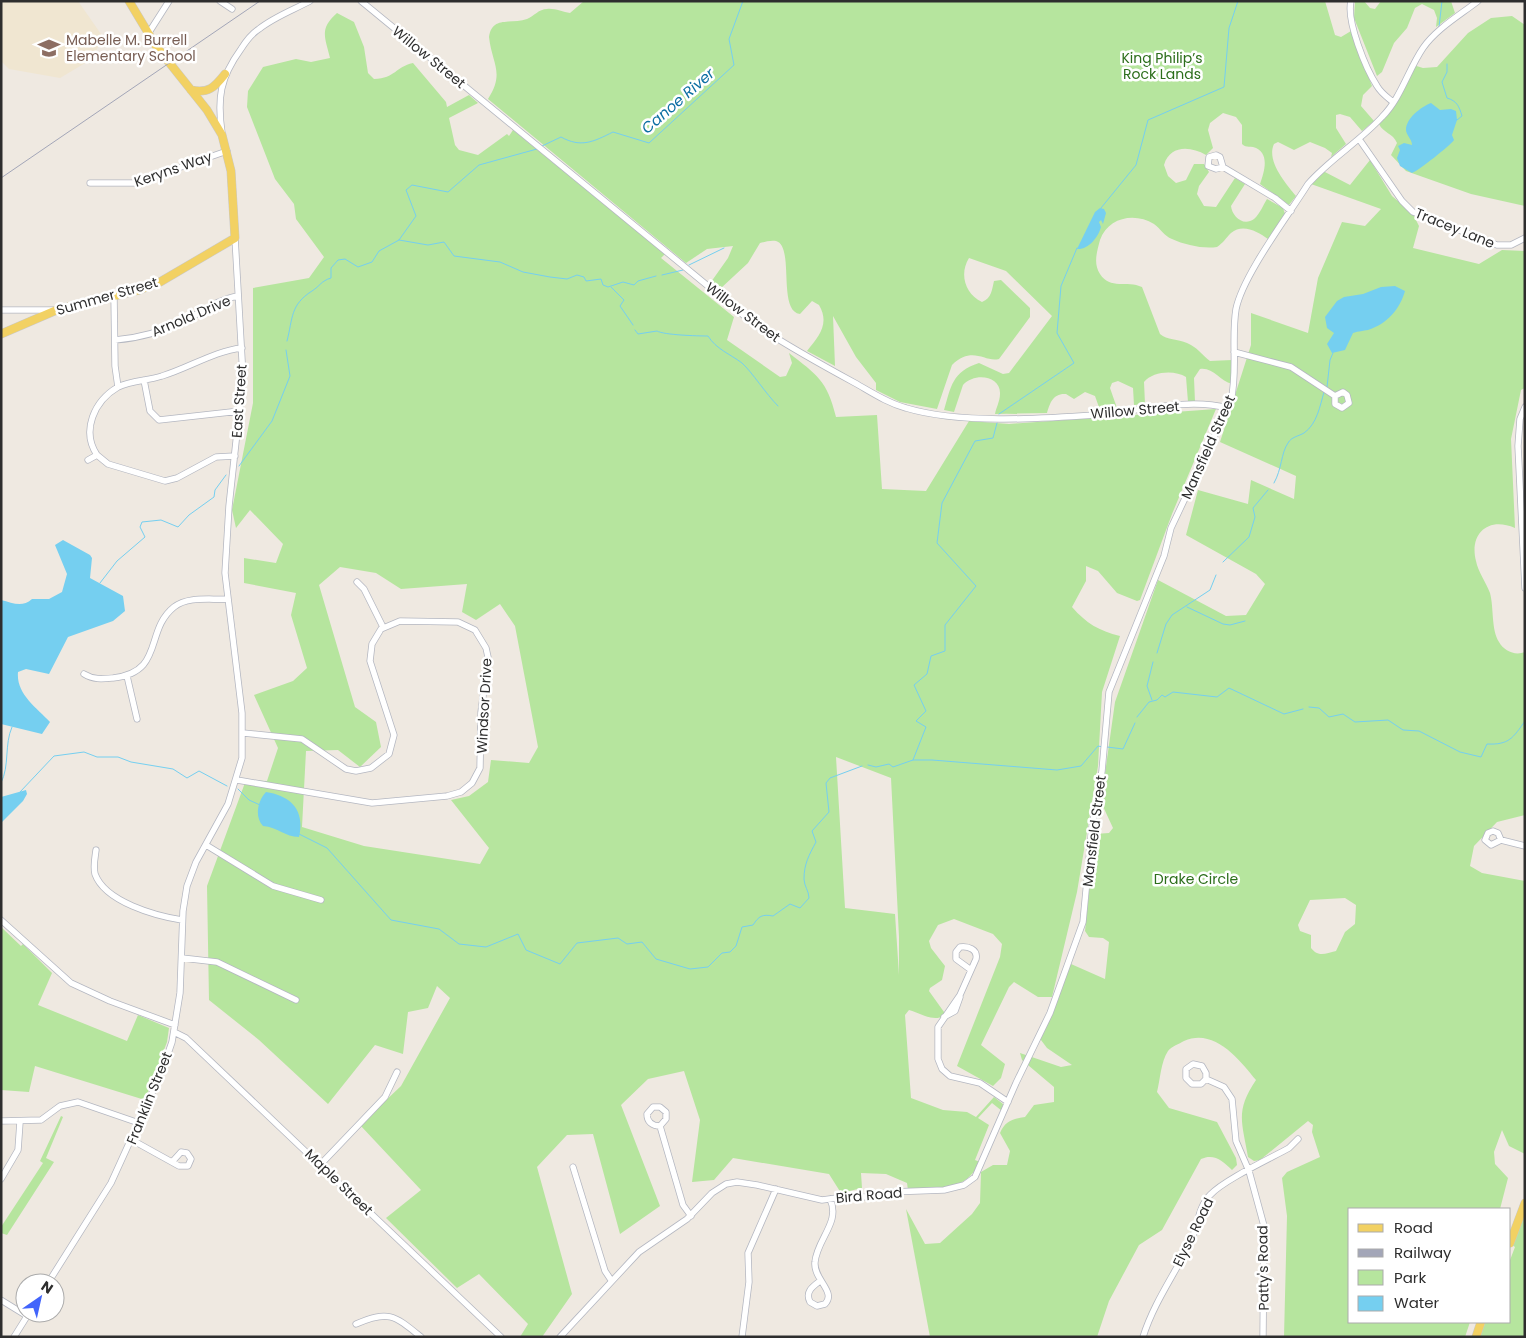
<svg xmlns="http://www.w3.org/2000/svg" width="1526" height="1338" viewBox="0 0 1526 1338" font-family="Poppins,sans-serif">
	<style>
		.education { fill: #f0e6d1 }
		.green { fill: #b6e59e; fill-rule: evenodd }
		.water { fill: #75cff0 }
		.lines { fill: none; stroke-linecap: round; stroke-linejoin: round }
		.stream { stroke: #75cff0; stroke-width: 1 }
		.minor-casing { stroke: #b4b7c1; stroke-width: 7 }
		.major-casing { stroke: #c9c9c9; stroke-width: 9 }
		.minor { stroke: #fff; stroke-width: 5.5 }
		.major { stroke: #f2d163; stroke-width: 8 }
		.rail { stroke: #a3a6b8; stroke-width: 1 }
		.labels { text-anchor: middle; stroke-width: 5; stroke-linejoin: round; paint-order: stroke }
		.education-label { font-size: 14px; fill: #785e54; stroke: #fff; text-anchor: start }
		.street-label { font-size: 14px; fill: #2e2e2e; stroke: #fff }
		.park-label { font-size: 14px; fill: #2c6e1b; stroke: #fff }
		.water-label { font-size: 15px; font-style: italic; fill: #0d6fa3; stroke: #fff }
	</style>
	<rect width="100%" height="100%" fill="#efe9e1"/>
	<path class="education" d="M1,1H78L103,37L92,59L60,78L9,69L1,61Z"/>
	<path class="green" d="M584,1H1325L1335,35L1341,37L1351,31L1372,86L1363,95L1361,106L1374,121L1362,131L1350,117L1340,114L1336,115V128L1346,144L1331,157L1332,153L1325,148L1310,142L1294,150L1278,142L1274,144C1266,161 1286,184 1296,196L1289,205L1260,184C1264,172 1271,152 1253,147C1248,146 1246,148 1242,144V125L1236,117L1223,113L1210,123L1208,130L1213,148L1206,155C1190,146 1170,145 1164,165L1168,176L1176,183L1186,180L1194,164H1204L1209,172L1199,186L1197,194L1204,206L1216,207L1235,178L1245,184L1231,206C1232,216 1243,227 1254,219C1260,214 1263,205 1267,199L1283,208L1285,214L1268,239C1258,232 1243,223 1231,233C1226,238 1223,243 1217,247C1203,249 1185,245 1172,239C1164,236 1161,229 1154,224C1135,212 1108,217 1100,240C1097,252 1093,263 1100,274C1110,290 1127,280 1142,287L1160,334C1167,340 1178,339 1187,343C1197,347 1202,355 1210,361L1232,360V384C1220,381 1213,367 1200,369L1194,378L1195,402H1188L1186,377C1175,370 1153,371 1144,382L1145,404L1134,405L1133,388L1118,381L1112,383L1110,388L1117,408L1100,410L1095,396L1085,392L1074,399L1066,394C1053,393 1050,403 1047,413L995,414C996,408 1000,401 1000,394C1001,376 975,372 963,385L954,412L944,410C951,386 952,372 979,363L1003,374L1009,373L1052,316L1006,271L969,258C959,274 965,294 982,302C992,298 992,289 994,281L1001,280L1030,308V317L999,359C985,363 973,345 952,365L937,409L900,402L876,390V383L856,357L833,316L835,366L807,351C819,336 830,324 819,305L812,301L800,314C777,311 795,246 776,241C771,240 764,242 760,243L748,263L720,289L711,282L728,258L733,246L707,249L686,263L488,99C505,73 492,64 489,37C492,15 512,25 527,19C534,16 539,9 547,9C554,8 563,12 570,13Z
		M1355,1H1364L1370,8L1375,9L1381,1H1451L1455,13L1436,27L1437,18L1434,10L1422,4L1415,8L1407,28L1394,43L1382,72L1377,76L1354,18Z
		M337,13L354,22L364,47L368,73L374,79C396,78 395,67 413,63L446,102L447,107L469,95L478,103L449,118L455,145L459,150L478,155L507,134L509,136L513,130L665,254L661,258L734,317L727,340L780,377L786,376L792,363L789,353C817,375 827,380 836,417L877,415L882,489L926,491L969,421L1009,424L1216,409L1172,514L1140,600L1137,601L1117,593L1098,571L1086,566V581L1072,607C1086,623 1099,631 1120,636L1102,692L1098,766L1077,892L1052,997H1038L1014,982L1009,987L981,1045L1005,1064L1001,1078L993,1086L957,1066L1000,957L1002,944L993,934L954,919L938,925L929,941L931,948L945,966L942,980L930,988L929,991L944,1012V1016C932,1022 921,1013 909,1010L905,1015L911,1098L943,1110L967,1112L976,1117L994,1097L1003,1104L1002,1111L992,1103L978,1118L989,1125L975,1160L980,1162C964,1193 939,1188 908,1190L907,1183L886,1174L861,1173L862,1188L841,1193L829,1174L733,1158L714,1180L692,1182L700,1120L684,1071L648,1079L621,1105L660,1206L620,1234L593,1134L567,1135L537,1167L572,1294L542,1337H520L528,1324L479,1274L457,1288L386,1218L421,1190L360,1125L401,1086L450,998L437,986L428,1008L408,1012L403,1054L375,1045L328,1104L259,1040L209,1000L207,886L246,780L267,781L278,748L254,695L293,681L307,668L291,615L296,593L244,583V558L276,563L283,544L250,510L236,528L232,510L253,403V288L309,278L324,257L296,219L294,204L275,179L247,107L248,91L263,67L296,59L311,62L330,58C325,37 319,29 337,13ZM340,567L376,573L401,589L467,584L462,612L476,620L500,604L515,626L538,747L529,763L491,760L488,782L469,796L451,800L489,848L480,864L364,846L302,827L306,751L338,750L360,767L381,747L376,722L355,707L319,585ZM836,757L891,778L899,937V975L895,914L845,908Z
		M1512,16L1525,25V206L1471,194L1406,171L1391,155L1397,143C1393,133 1383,133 1379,124L1401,93L1410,64L1423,68L1437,67L1468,33L1491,18Z
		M1370,160L1392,196L1413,214L1419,226L1413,248L1479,264L1502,250L1525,251V388L1521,390L1511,439L1515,528C1488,516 1469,534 1476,561C1478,572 1486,582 1490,593C1494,608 1491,629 1499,642C1504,651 1515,656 1525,652V815L1497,822L1474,846L1470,866L1482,873L1525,881V1154L1509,1146L1502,1130L1494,1152L1495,1164L1508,1178L1500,1209H1350V1322H1470L1465,1337H1284L1287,1216L1282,1178L1287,1172L1320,1157L1312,1132L1313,1125L1308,1121L1260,1160L1254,1161L1248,1157C1242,1122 1235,1111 1256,1080C1240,1060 1214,1027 1184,1041C1179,1044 1172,1046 1168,1051C1161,1061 1160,1080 1157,1092L1169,1108L1217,1122L1236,1158L1237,1165L1232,1170C1223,1161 1214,1153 1201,1159L1162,1230L1139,1245L1109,1301L1097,1337H930L906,1209L925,1244L940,1243L972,1214L980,1203L981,1172L993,1165H1007L1010,1151L1000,1133C1005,1121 1013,1119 1025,1117L1034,1105L1054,1102V1087L1022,1060L1020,1053L1061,1067L1072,1065L1047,1048L1038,1036L1071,964L1105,979L1109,942L1103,938L1089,937L1085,931L1095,834L1109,833L1113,828L1101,802L1115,702L1158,580L1226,616L1246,615L1265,584L1256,574L1186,535L1198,490L1248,504L1251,480L1294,499L1296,476L1220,442L1251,345V313L1308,333L1318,278L1342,222L1365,226L1381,209L1311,184L1323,171L1350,185ZM1345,898L1356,905L1355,924L1345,932L1336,951C1325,954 1318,957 1311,948V935L1300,931L1298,925L1310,900Z
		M1,927L21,946L23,944L52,973L38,1005L127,1041L138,1015L169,1028L167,1042L145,1100L35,1066L29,1092L1,1090Z
		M61,1116L63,1117L46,1158L54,1162L7,1235L1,1233V1227L43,1163L40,1161Z
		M1525,1212V1337H1478L1484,1322H1510V1260L1515,1247L1512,1245Z"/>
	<path class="water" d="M1431,103L1440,110L1451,109L1456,111L1457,120L1452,135L1454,140C1451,145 1418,171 1412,173L1400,166L1397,158L1400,150L1398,146L1404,143L1412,145C1412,139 1406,135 1406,130C1406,118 1421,107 1431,103Z
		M1100,208L1104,209L1106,213L1103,224L1101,220L1099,222L1101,227C1098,238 1088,250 1077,249L1095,212Z
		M1395,286L1405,291C1400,309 1387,324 1368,330C1363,331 1359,331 1353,333L1345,350L1332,353L1327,344L1334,333L1327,328L1325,317L1337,301L1344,297L1363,294L1381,287Z
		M63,540L90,555L92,558L90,578L123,596L125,611L113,621L68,637L49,674L26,669L18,672C16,694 36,707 50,722L42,734L1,724V600C13,603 22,608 32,599H49L62,592L67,574L55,545Z
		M26,790L27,794L23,801L1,823V797Z
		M266,792C292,796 305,811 299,837C285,837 278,827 263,826C254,817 258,800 266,792Z"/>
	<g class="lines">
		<path class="stream" d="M1439,27L1442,1
			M1447,64V72L1442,82L1447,98C1457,101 1459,106 1462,116L1457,120
			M542,146L561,137C581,148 593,142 613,132L649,143L734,65L729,39L743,1
			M1101,208L1136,165L1148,120L1224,87L1229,28L1238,1
			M399,240L428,245L444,242L454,256L500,262L523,272L550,277L567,279L577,275L584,277L586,281L601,279L603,285L608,287L623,282L634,285L638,281L656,276
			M689,265L724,248
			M662,275L683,270
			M611,287L624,300L620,306L633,325
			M635,330L638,334L657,331C664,335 697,336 708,336C716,349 730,354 742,363C752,372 766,394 778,406
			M287,341C293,318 290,305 312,291C320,286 321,281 331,278V268L338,260L345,259L358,267L372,262L379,251L399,240L416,216L406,190L412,185L448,192L479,165L537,149
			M1327,387L1330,360L1333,353
			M999,414L1074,363L1057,333L1061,286L1077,248
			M239,466L272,421L290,376L286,350
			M1274,483C1282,469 1281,453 1288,443C1291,437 1299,436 1304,433C1317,424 1320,406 1324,392
			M1223,562L1249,537L1255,517L1253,508L1268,490
			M100,583L117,561L145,537L140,527L142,522L161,520L178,527L189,515L214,497L215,490L226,475
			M1187,607L1223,624L1230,625L1245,621
			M1157,653L1166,624L1172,615L1210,590L1216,575
			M1152,700L1147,686L1153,662
			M1309,707L1319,708L1329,717L1343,714L1355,722L1388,720L1403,730L1419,731L1460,752L1481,757L1487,744C1509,745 1513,738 1525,721
			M1137,717L1149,702L1157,700L1162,695L1165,697L1173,692L1217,697L1229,688L1284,714L1303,709
			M1107,747L1123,749L1135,723
			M913,760L926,727L916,721L926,711L914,685L927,674L931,656L945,651V625L976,586L937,543L942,503L975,441L993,438L997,423
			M868,765L876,767L889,764L893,767L913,760H932L1057,770L1081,766L1098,746L1103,747
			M1,783C10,765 4,745 12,727
			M238,789L249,800L260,805
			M20,792L54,756L84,752L97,757H118L131,762L173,769L187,778L199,771L227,786
			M299,834L327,848L391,920L439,929L459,944L486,947L518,934L526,950L560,964L577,943L618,938L627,944L642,942L656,959L690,969L708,967L722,953L730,952L736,946L742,927L753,925C759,916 762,914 773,916L790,904L800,908L809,898C809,891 804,886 804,879C804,864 809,855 816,842L812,831L829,812L826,783L830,778L862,766"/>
		<g class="minor-casing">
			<path id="minor" d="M220,1L232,9
				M361,1L753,323C785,345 820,364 855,383C871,392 887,403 906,408C959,424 1039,419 1095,415C1135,412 1188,397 1227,408
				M1351,1C1346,21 1366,69 1377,86C1381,93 1387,97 1393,102
				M148,34L169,1
				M222,133C217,98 220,78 241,49C246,41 251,34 259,29C274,17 293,10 310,1
				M1359,139L1402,201L1413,212L1497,245H1511L1525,238
				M1223,167L1216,169L1208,166L1209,157L1216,155L1220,157L1223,167L1275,198L1291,211
				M90,183H135L227,151
				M1,310H54
				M115,340C140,338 164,331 186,320C203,311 219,299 238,296
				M1234,352L1291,367L1335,396V404L1342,408L1349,403L1347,395L1343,392L1335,396
				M144,380L150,411L159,420L240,411
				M118,387C132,380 147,381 162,376C189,368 214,351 242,348
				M1525,407L1520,419L1518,446L1525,588
				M97,455C81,431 94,401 118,387L115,366L114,296
				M88,460L97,455L108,464L165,481L177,478L216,457L235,456
				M357,582L364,589L383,627
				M84,674C94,680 102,679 113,678C165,672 144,631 174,607C188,596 210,600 227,599
				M127,676L137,719
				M237,780L372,803L447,796L461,792L472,783L480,768L481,712L488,657L486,648L475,630L458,622L400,621L381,629L372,644L370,661L394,735L389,754L371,768L356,771L346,769L302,739L243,733
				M1501,840L1498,833L1493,831L1488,833L1485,840L1491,845L1501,840L1525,846
				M206,845L273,886L321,900
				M96,850C95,858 93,866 95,874C105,902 156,916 182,920
				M1,920L71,983L110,1001L175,1025
				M182,958L217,962L296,1000
				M971,970L956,959V952L960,947C968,946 978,949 976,959L960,995L938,1027V1059L942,1069L950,1076L980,1083L1008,1102
				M944,1017L955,1011L960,997
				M174,1032L186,1038L501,1337
				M1206,1079L1201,1084H1192L1186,1078V1069L1193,1064L1202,1066L1206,1073V1079L1224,1087L1232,1099L1236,1141L1249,1171L1264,1226L1263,1337
				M1,1121L41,1120L60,1106L78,1102L139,1123
				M660,1126L666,1119V1112L660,1107H653L647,1114C647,1122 652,1126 660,1126L683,1205L691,1216
				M132,1140L179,1166H188L191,1159L187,1153L181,1152L172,1162
				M320,1165L385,1097L397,1072
				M573,1167L605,1271L611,1280
				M1,1179L18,1150L20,1122
				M820,1281C812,1287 805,1292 810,1302L817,1306L825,1304C837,1292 813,1279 815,1262C817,1239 841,1222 830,1199
				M48,1283L111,1183L162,1071L172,1042L180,993L183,911L187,886L196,862L228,804L242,758V713L225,573L229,506L243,377L235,238
				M1,1300L27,1316
				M356,1324C389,1310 394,1315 421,1337
				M14,1337L29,1313
				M560,1337L639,1252L687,1219L712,1193L726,1184L737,1182L757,1185L822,1200L844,1197H866L890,1192L944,1190L964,1185L975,1177L1016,1083L1050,1013L1083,922L1092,827L1102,771L1109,692L1164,556L1171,528L1231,401C1238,370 1231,340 1236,309C1243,275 1288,216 1308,184C1330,159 1359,142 1382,117C1401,98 1408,70 1423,48C1436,29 1460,15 1478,1
				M742,1337L749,1282L748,1253L776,1189
				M1143,1337C1154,1302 1175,1274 1191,1241C1198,1226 1198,1207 1210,1195C1224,1180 1269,1159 1289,1148L1298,1139"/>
		</g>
		<g class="major-casing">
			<path id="major" d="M191,90C208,94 215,87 225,74
				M1,334L59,309L139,290L160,282L235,238L231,171L222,135L207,110L156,46L129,1
				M1510,1243L1525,1203
				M1476,1337L1481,1322"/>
		</g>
		<use href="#minor" class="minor"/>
		<use href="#major" class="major"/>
		<path class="rail" d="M1,178L260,1"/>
	</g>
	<defs>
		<g id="school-bare" transform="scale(1.725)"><path d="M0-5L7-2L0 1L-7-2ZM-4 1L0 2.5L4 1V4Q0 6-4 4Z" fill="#8d6e63" stroke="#fff" stroke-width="2.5" paint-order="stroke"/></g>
	</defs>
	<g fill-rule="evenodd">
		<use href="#school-bare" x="49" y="48"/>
	</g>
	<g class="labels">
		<g class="education-label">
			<text x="66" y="45">Mabelle M. Burrell<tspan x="66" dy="16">Elementary School</tspan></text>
		</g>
		<g class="street-label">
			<text transform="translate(429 57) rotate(39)" y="5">Willow Street</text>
			<text transform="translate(173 169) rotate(-19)" y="5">Keryns Way</text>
			<text transform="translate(1455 228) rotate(22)" y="5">Tracey Lane</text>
			<text transform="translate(107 296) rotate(-16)" y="5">Summer Street</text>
			<text transform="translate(743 312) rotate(37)" y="5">Willow Street</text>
			<text transform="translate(191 316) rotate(-23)" y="5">Arnold Drive</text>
			<text transform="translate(239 401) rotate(-86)" y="5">East Street</text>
			<text transform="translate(1135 410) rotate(-5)" y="5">Willow Street</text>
			<text transform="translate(1208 447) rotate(-66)" y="5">Mansfield Street</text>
			<text transform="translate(484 706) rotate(-87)" y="5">Windsor Drive</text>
			<text transform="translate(1094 831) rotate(-83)" y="5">Mansfield Street</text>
			<text transform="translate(149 1098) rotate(-68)" y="5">Franklin Street</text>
			<text transform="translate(339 1182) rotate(44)" y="5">Maple Street</text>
			<text transform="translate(869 1195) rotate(-5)" y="5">Bird Road</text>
			<text transform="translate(1193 1232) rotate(-64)" y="5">Elyse Road</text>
			<text transform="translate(1263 1268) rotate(-91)" y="5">Patty's Road</text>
		</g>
		<g class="park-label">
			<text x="1162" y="63">King Philip’s<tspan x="1162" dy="16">Rock Lands</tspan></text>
			<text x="1196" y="884">Drake Circle</text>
		</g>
		<g class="water-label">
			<text transform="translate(678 101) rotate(-41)" y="5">Canoe River</text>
		</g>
	</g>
	<rect width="1526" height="1338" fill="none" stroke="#2e2e2e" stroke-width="5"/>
	<rect x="1348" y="1208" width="162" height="115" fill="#ffffff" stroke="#ababab"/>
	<rect x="1358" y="1224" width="25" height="8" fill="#f2d163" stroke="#ababab"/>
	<text x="1394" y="1233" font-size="15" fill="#2e2e2e">Road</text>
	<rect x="1358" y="1249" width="25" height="8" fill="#a3a6b8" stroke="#ababab"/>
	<text x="1394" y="1258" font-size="15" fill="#2e2e2e">Railway</text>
	<rect x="1358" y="1270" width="25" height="15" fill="#b6e59e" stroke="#ababab"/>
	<text x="1394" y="1283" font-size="15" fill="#2e2e2e">Park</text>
	<rect x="1358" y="1296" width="25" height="15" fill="#75cff0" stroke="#ababab"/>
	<text x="1394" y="1308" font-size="15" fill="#2e2e2e">Water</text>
	<g transform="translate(40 1298) rotate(34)"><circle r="24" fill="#ffffff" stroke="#ababab"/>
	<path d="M0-4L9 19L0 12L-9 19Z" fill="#4264fb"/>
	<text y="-8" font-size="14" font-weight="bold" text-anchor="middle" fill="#2e2e2e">N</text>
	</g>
</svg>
